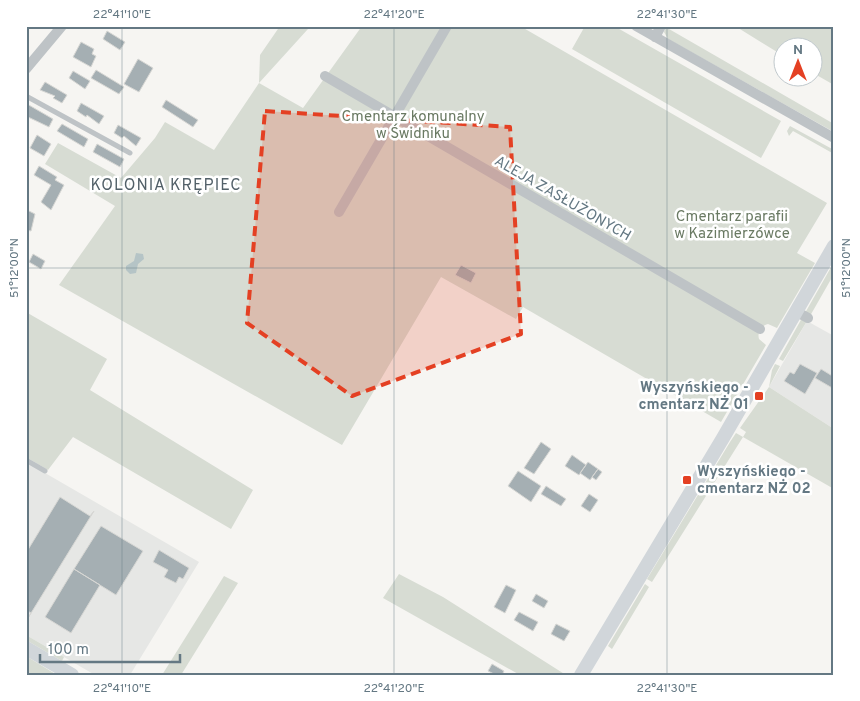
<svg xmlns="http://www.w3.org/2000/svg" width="860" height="701" viewBox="0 0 860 701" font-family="Overpass,sans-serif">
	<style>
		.built { fill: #e6e7e5 }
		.green { fill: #d7dcd3 }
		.water { fill: #b5c4c6 }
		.building { fill: #a5afb3; stroke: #d7d7d4 }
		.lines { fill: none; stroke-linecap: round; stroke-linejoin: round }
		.lane { stroke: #bec3c6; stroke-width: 5 }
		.street { stroke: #bec3c6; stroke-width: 10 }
		.secondary { stroke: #d1d6da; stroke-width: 14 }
		.marked { fill: #e44023; fill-opacity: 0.2; stroke: #e44023; stroke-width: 4; stroke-dasharray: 10 6; stroke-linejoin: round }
		.ticks { fill: none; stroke: #647883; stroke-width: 1; stroke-opacity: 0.45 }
		.poi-dot { fill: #e44023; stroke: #fff; stroke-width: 2 }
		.labels { text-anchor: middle; stroke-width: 5; stroke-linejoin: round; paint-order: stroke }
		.park-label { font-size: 15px; fill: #6a7a63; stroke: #fff }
		.street-label { font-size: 15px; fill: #647883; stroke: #fff }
		.poi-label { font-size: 15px; font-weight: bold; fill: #647883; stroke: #fff; text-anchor: end }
		.neighbourhood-label { font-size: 16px; letter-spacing: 1px; fill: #526068; stroke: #fff }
		.neatline { fill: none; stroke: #647883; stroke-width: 2 }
		.ticks-label { font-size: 12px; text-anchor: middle; fill: #647883 }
	</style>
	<rect width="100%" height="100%" fill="#f6f5f2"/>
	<path class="built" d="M807,321L834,336V429L769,387Z
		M26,462L199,562L130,675H95L26,635Z"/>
	<path class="green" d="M280,26H304L308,29L259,83L303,108L362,26H520L827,203L797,253L815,263L777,328L768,324C761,326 757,332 759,339L766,345L721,422L523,307L516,319L441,277L342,445L59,285L115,206L45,164L58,143L121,178L155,138L165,122L214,150L259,83L260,55Z
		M585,26H614L781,121L761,158L572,49Z
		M666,26H670L669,29L834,124V132L668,39L664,32Z
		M735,26H834V85L813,73L812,48H782V55Z
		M790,126L834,150V154L793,131L789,136L787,131Z
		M834,262V274L810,316L805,313Z
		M26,312L107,359L90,390L253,490L231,529L73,437L48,470L26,457Z
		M802,318L807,321L783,361L779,359Z
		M775,364L780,366L769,387L834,429V489L743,437L652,582L647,579L730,442L736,433L743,437L746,432L740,428L769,387L772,370Z
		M399,574L443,597L566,675H520L383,598Z
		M224,576L238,583L181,675H162Z
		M645,584L649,587L612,649L608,646Z
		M26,635L64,657L62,661L26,640Z
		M26,656L57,675L26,674Z"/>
	<path class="water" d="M136,253L143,254L144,259L138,264L136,273L130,274L126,270V266L134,261Z"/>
	<path class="building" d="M107,31L125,42L120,50L103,39Z
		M81,42L94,49L92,54L96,56L91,67L73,57Z
		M138,59L153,68L139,92L124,84Z
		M96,70L124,87L119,94L91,78Z
		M73,71L90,81L85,89L69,78Z
		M45,82L67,95L62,103L53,98L55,96L40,90Z
		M166,100L198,120L193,127L162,107Z
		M81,103L104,116L99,124L87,115L86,117L77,111Z
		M27,104L53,119L49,127L28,117Z
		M62,124L88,139L84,147L57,131Z
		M118,125L141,138L136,146L124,136L122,138L114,133Z
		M37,135L51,144L44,156L30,148Z
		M97,144L124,159L120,167L93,152Z
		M39,166L57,177L55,180L64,185L51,210L41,202L51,185L34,175Z
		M26,206L27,210L35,214L31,231L26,230Z
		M33,254L45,261L41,269L29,262Z
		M461,265L476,273L471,283L455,275Z
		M800,364L817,373L805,394L784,381L790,372L794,374Z
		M821,369L834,377V389L815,378Z
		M541,442L551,449L534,474L524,468Z
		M572,455L586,465L579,475L565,466Z
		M588,462L598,469L590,480L580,473Z
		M598,469L602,472L596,480L592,477Z
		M518,471L541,486L531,502L508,486Z
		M546,486L566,499L561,506L541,494Z
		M589,494L598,500L590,512L581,506Z
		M60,497L90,516L94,511L28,618L31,613L26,610V553Z
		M101,526L143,551L116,595L74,569Z
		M159,550L189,568L183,579L179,577L176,583L164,577L168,570L153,562Z
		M74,569L100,585L71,633L45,617Z
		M506,585L516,590L505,613L494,607Z
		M536,594L548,601L544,608L532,601Z
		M519,612L538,622L533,631L514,620Z
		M556,624L570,631L564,641L551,634Z
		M492,664L504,671L502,675H496L488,671Z"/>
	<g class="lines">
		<path class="lane" d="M26,96L130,153
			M26,460L45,471"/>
		<path class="street" d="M636,26L834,138
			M655,37L661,26
			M26,69L62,26
			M325,76L760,329
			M339,212L447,26
			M797,312L808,318"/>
		<path class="secondary" d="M26,648L72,675
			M581,675L723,438L834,246"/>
	</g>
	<path class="marked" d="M265,111L510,127L521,334L352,396L247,323Z"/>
	<path class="ticks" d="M122,26V675M394,26V675M667,26V675M26,268H834"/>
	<g class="poi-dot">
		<rect x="754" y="391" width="10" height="10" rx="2.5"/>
		<rect x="682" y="475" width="10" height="10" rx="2.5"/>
	</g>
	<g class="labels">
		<g class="park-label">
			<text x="413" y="121">Cmentarz komunalny<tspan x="413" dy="17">w Świdniku</tspan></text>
			<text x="732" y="221">Cmentarz parafii<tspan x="732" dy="17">w Kazimierzówce</tspan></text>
		</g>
		<g class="street-label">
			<text transform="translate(563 198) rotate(30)" y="5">ALEJA ZASŁUŻONYCH</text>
		</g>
		<g class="poi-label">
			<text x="749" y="392">Wyszyńskiego -<tspan x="749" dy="17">cmentarz NŻ 01</tspan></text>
			<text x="697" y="476" text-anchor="start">Wyszyńskiego -<tspan x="697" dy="17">cmentarz NŻ 02</tspan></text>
		</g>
		<g class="neighbourhood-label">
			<text x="166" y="190">KOLONIA KRĘPIEC</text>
		</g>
	</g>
	<rect width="860" height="701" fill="none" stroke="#ffffff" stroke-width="55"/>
	<g transform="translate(798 62)"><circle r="24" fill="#ffffff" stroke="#c1c9cd"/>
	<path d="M0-4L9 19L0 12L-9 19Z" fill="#e44023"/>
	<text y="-8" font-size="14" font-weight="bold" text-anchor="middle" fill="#647883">N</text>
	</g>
	<path d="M40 654v8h140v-8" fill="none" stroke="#647883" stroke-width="2.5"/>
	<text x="48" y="654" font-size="15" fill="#647883" stroke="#ffffff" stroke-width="4" paint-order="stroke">100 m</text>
	<rect x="28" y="28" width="804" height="646" class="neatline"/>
	<g class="ticks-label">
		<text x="122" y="18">22°41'10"E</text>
		<text x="394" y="18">22°41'20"E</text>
		<text x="667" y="18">22°41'30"E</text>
		<text transform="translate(14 268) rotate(-90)" y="4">51°12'00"N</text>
		<text transform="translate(846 268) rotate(-90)" y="4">51°12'00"N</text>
		<text x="122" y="692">22°41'10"E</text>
		<text x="394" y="692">22°41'20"E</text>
		<text x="667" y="692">22°41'30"E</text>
	</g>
</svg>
